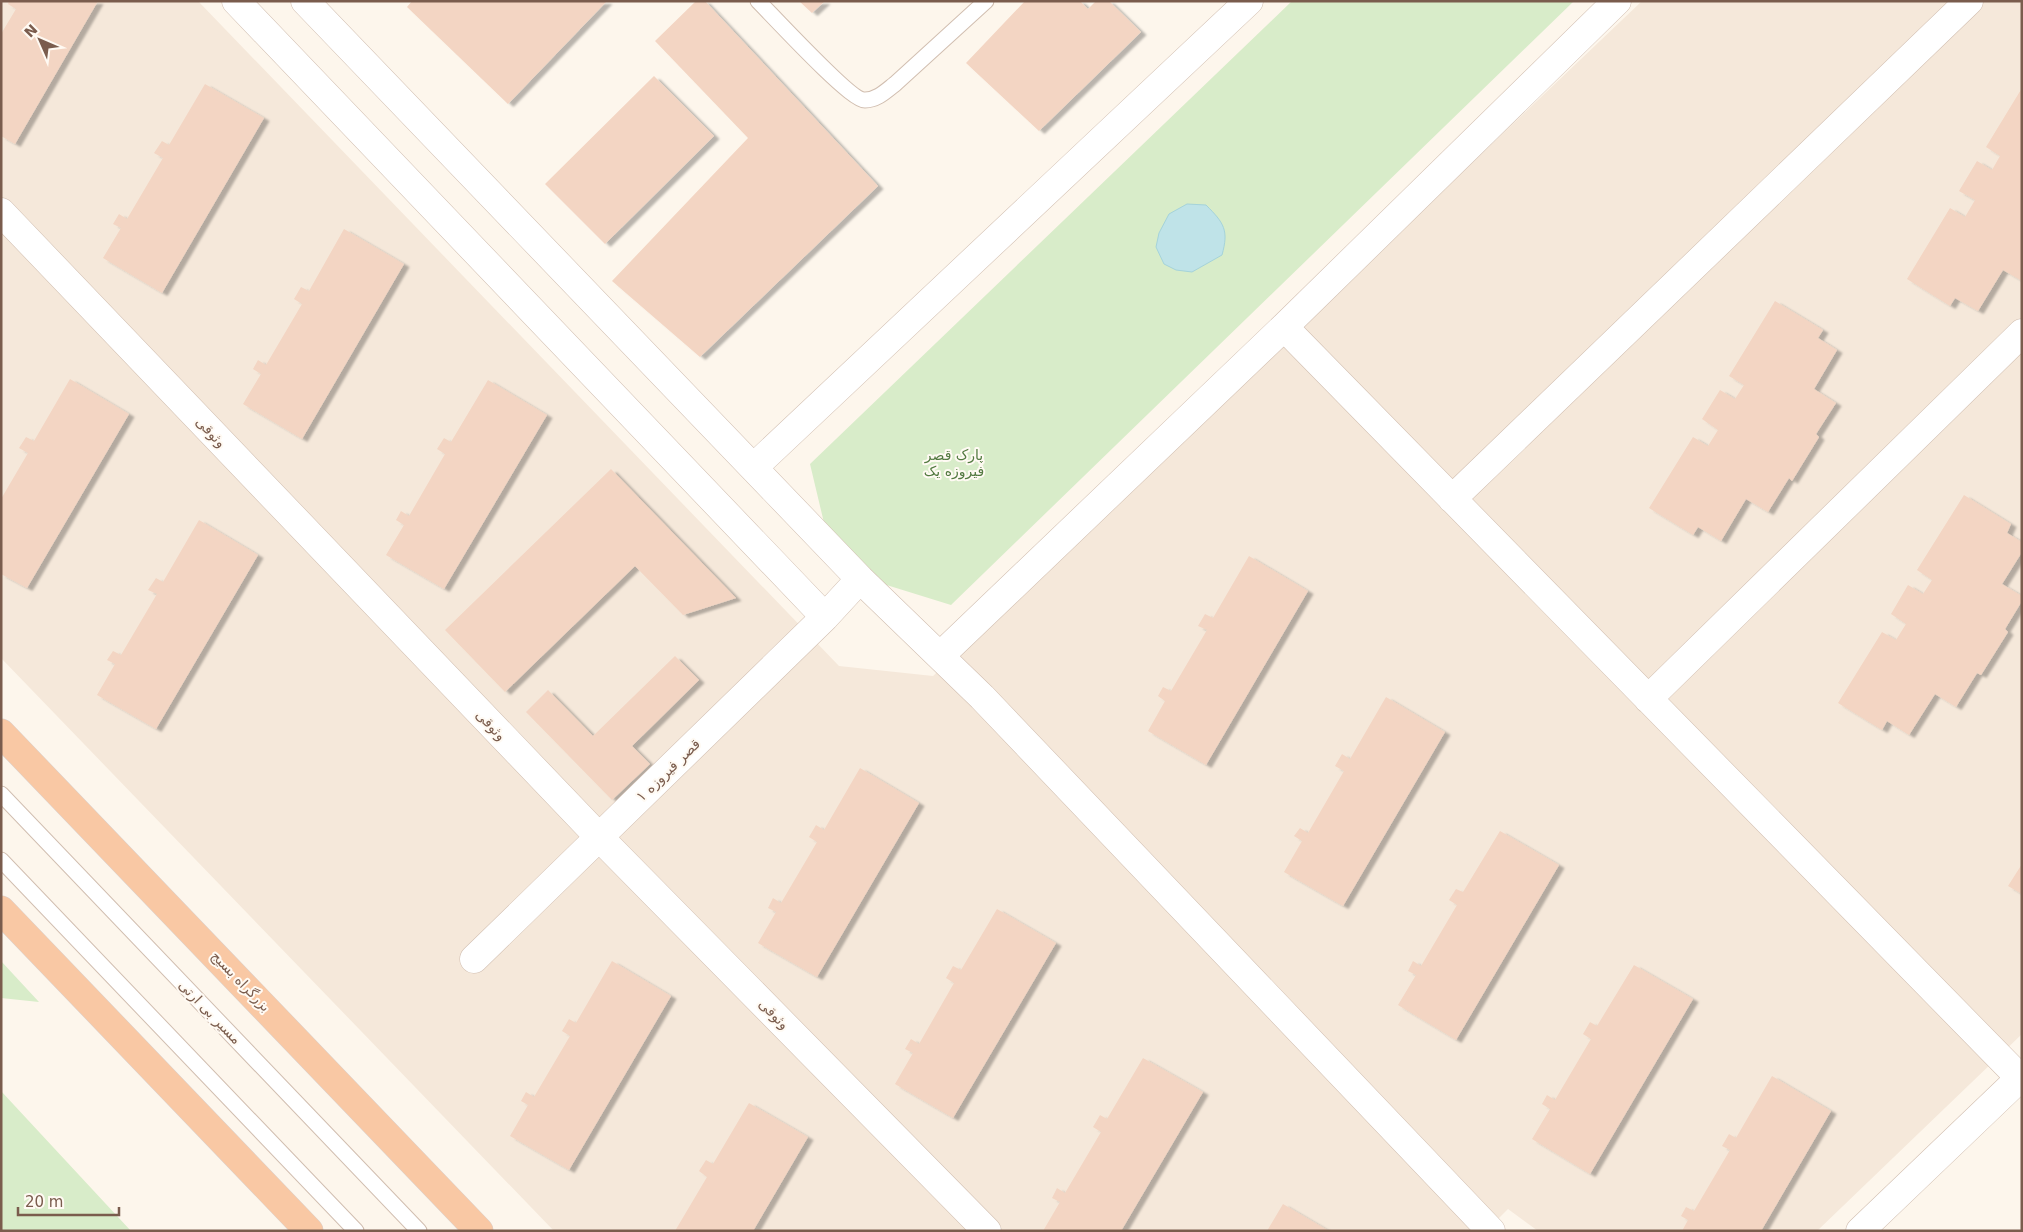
<svg xmlns="http://www.w3.org/2000/svg" width="2023" height="1232" viewBox="0 0 2023 1232" font-family="'DejaVu Sans',Cairo,sans-serif">
	<style>
		.residential { fill: #f5e8da }
		.green { fill: #d8ecc9 }
		.water { fill: #bfe3e8; stroke: #a5d3da }
		.building { fill: #f3d5c3; filter: url(#shadow) }
		.lines { fill: none; stroke-linecap: round; stroke-linejoin: round }
		.service-casing { stroke: #d1beb0; stroke-width: 17 }
		.minor-casing { stroke: #d1beb0; stroke-width: 29 }
		.trunk-casing { stroke: #dad1cd; stroke-width: 29 }
		.service { stroke: #fff; stroke-width: 15 }
		.minor { stroke: #fff; stroke-width: 28 }
		.trunk { stroke: #f9c8a4; stroke-width: 28 }
		.labels { text-anchor: middle; stroke-width: 4; stroke-linejoin: round; paint-order: stroke }
		.street-label { font-size: 14px; fill: #7a5c4d; stroke: #fffaf3 }
		.park-label { font-size: 14px; fill: #537a41; stroke: #fffaf3 }
	</style>
	<defs>
		<filter id="shadow"><feDropShadow dx="5.5" dy="3" stdDeviation="1" flood-color="#0004"/></filter>
	</defs>
	<rect width="100%" height="100%" fill="#fdf6ec"/>
	<path class="residential" d="M1,1H198L839,666L933,676L1642,1H2022V1034L1817,1231H1538L1508,1209L1486,1231H554L1,658Z"/>
	<path class="green" d="M1292,1H1574L951,605L835,569L810,464Z
		M1,961L39,1002L1,998Z
		M1,1091L131,1231H1Z"/>
	<path class="water" d="M1187,204L1206,205C1224,223 1229,230 1222,255L1192,272L1176,270L1164,264L1156,247L1159,233L1169,214Z"/>
	<path class="building" d="M9,1H98L15,144L1,136V34L16,9L8,4Z
		M412,1H607L508,104L407,7Z
		M696,1H705L878,186L700,357L612,281L748,138L655,41Z
		M799,1H825L812,13Z
		M1025,1H1080L1088,9L1096,1H1109L1141,32L1039,131L966,63Z
		M654,76L714,136L605,244L545,184Z
		M205,84L264,118L162,293L103,258L121,228L113,224L119,214L127,219L163,158L154,153L162,141L169,145Z
		M2022,88V281L2003,270L1978,311L1955,298L1950,306L1907,279L1950,208L1965,217L1975,200L1959,191L1977,161L1992,170L2000,156L1986,147Z
		M344,229L404,264L302,439L243,404L261,374L253,369L258,360L266,365L302,304L294,299L301,287L309,291Z
		M1775,301L1823,330L1818,338L1837,350L1814,389L1836,403L1816,434L1819,437L1792,481L1789,478L1768,512L1746,499L1721,541L1698,527L1693,535L1649,508L1693,437L1708,446L1718,430L1702,419L1720,390L1735,399L1744,385L1729,376Z
		M70,379L129,414L27,588L1,574V499L28,453L19,448L26,437L34,441Z
		M488,380L547,415L444,589L386,555L404,525L396,520L401,511L409,516L445,454L437,449L444,438L451,442Z
		M611,469L736,598L683,615L635,566L505,692L445,630Z
		M1964,495L2011,524L2007,533L2022,542V552L2002,584L2022,596V601L2005,629L2008,632L1981,675L1977,673L1956,707L1935,694L1909,735L1887,721L1882,730L1838,703L1882,632L1896,640L1906,624L1891,614L1908,585L1923,594L1932,580L1917,570Z
		M199,520L258,555L156,729L97,695L115,664L107,660L113,651L121,655L157,594L148,590L156,578L163,582Z
		M1249,556L1308,591L1206,765L1148,731L1165,701L1158,696L1163,687L1171,691L1207,630L1198,626L1205,614L1213,618Z
		M675,656L699,680L632,746L650,764L612,800L526,712L548,690L593,736Z
		M1386,697L1445,732L1343,906L1284,872L1302,841L1294,836L1300,828L1308,833L1344,771L1335,766L1342,754L1350,759Z
		M860,768L919,803L817,977L758,943L776,912L768,908L773,898L781,903L817,842L809,837L816,825L824,830Z
		M1500,831L1559,865L1456,1040L1398,1005L1416,975L1408,971L1413,961L1421,966L1457,905L1449,900L1456,889L1463,892Z
		M2022,864V894L2008,886Z
		M997,909L1056,943L953,1118L895,1084L913,1053L905,1049L911,1039L919,1044L954,983L946,978L953,966L961,970Z
		M612,961L671,996L569,1170L510,1136L528,1105L521,1101L526,1092L534,1097L570,1036L562,1031L569,1019L576,1023Z
		M1634,965L1693,999L1590,1174L1532,1139L1550,1109L1542,1104L1547,1095L1555,1100L1591,1039L1583,1034L1590,1022L1597,1026Z
		M1143,1058L1203,1092L1121,1231H1043L1060,1202L1052,1198L1057,1188L1065,1193L1101,1132L1093,1127L1100,1115L1107,1119Z
		M1772,1076L1831,1111L1761,1231H1682L1688,1220L1681,1216L1686,1207L1694,1211L1730,1150L1722,1146L1729,1134L1736,1138Z
		M749,1103L808,1137L753,1231H675L707,1177L699,1171L706,1160L713,1164Z
		M1283,1204L1329,1231H1267Z"/>
	<g class="lines">
		<g class="service-casing">
			<path id="service" d="M758,1C773,16 851,101 865,100C877,100 886,91 895,84L986,1
				M1,794L419,1231
				M1,860L356,1231"/>
		</g>
		<g class="minor-casing">
			<path id="minor" d="M236,1L825,617
				M305,1L860,579L982,697L1491,1231
				M1,212L600,838L987,1231
				M1284,327L2020,1078
				M754,467L1249,1
				M1452,499L1969,1
				M940,656L1284,327L1617,1
				M1648,699L2022,333
				M474,959L825,617L860,579
				M1860,1231L2022,1076"/>
		</g>
		<g class="trunk-casing">
			<path id="trunk" d="M1,733L479,1231
				M1,910L309,1231"/>
		</g>
		<use href="#service" class="service"/>
		<use href="#minor" class="minor"/>
		<use href="#trunk" class="trunk"/>
	</g>
	<g class="labels">
		<g class="street-label">
			<text transform="translate(211 432) rotate(46)" y="5">وثوقی</text>
			<text transform="translate(491 725) rotate(46)" y="5">وثوقی</text>
			<text transform="translate(668 770) rotate(-44)" y="5">قصر فیروزه ۱</text>
			<text transform="translate(241 981) rotate(46)" y="5">بزرگراه بسیج</text>
			<text transform="translate(210 1012) rotate(46)" y="5">مسیر بی ارتی</text>
			<text transform="translate(774 1014) rotate(45)" y="5">وثوقی</text>
		</g>
		<g class="park-label">
			<text x="954" y="460">پارک قصر<tspan x="954" dy="16">فیروزه یک</tspan></text>
		</g>
	</g>
	<rect width="2023" height="1232" fill="none" stroke="#7a5c4d" stroke-width="5"/>
	<g transform="translate(40 40) rotate(315)" stroke="#fffaf3" stroke-width="4" paint-order="stroke">
	<path d="M0-4L9 19L0 12L-9 19Z" fill="#7a5c4d"/>
	<text y="-8" font-size="14" font-weight="bold" text-anchor="middle" fill="#7a5c4d">N</text>
	</g>
	<path d="M18 1207v8h101v-8" fill="none" stroke="#7a5c4d" stroke-width="2.5"/>
	<text x="25" y="1207" font-size="15" fill="#7a5c4d" stroke="#fffaf3" stroke-width="4" paint-order="stroke">20 m</text>
</svg>
